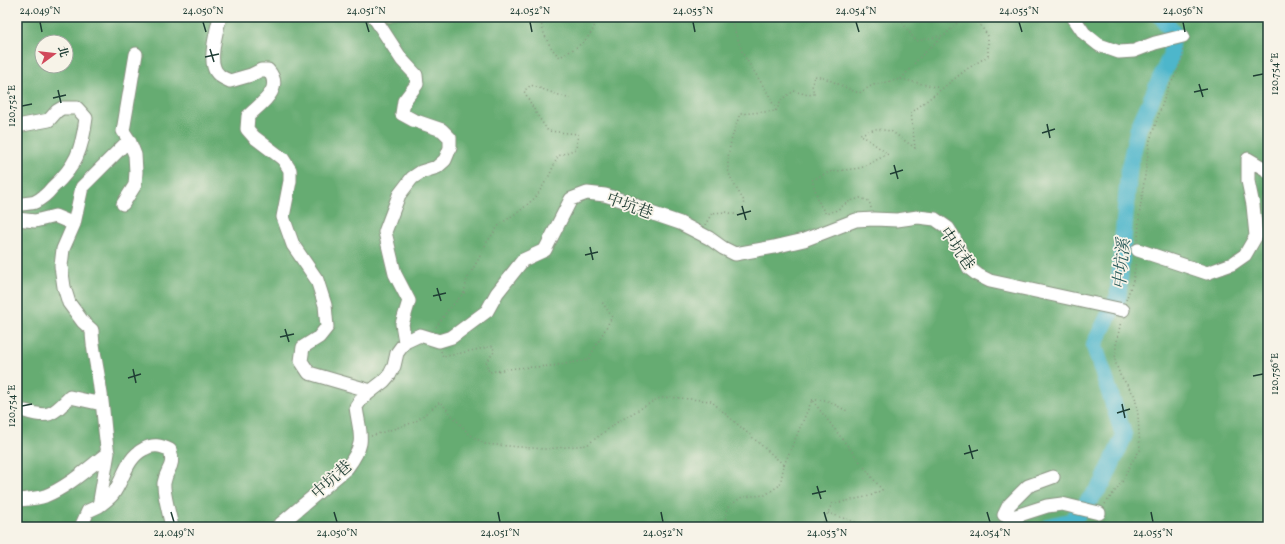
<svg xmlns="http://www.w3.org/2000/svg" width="1285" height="544" viewBox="0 0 1285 544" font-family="Vollkorn,'Noto Serif TC',serif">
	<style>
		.forest { fill: #66ac72; stroke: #427453; fill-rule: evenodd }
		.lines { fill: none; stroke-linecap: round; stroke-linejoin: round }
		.river { stroke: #4db6cb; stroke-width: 17 }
		.minor-casing { stroke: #87917f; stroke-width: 15 }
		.path { stroke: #87917f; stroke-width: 1.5; stroke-dasharray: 1 3; stroke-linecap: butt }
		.minor { stroke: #fff; stroke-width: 13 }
		.ticks { fill: none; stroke: #1f3d34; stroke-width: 1.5 }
		.labels { text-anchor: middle; stroke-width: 3.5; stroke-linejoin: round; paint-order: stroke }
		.street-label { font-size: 16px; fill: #1f3d34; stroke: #f7f3e8 }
		.water-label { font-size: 17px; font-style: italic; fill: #2a5b5a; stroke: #f7f3e8 }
		.neatline { fill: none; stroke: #1f3d34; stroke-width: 1.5 }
		.ticks-label { font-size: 10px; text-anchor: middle; fill: #1f3d34 }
	</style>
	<rect width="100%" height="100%" fill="#f7f3e8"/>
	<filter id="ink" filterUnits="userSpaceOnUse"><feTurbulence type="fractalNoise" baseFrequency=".025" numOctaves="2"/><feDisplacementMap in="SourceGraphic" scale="8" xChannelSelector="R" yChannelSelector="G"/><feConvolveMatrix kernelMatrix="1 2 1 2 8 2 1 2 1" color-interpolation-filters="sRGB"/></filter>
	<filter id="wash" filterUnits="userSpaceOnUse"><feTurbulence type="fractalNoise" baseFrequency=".012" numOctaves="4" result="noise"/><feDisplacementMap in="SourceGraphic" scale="16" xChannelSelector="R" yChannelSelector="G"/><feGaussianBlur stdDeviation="0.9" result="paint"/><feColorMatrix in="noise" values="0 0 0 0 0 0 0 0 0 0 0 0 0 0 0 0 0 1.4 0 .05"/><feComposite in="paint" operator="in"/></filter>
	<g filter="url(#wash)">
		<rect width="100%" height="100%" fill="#efe5ca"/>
		<path class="forest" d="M17,17H1268V527H17ZM42,42H66V66H42Z"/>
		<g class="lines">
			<path class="river" d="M1050,527V526L1072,521L1103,483L1124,436L1094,345L1118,297L1129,169L1138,129L1171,55L1172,31L1162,17"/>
		</g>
	</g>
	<g filter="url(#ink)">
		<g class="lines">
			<g class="minor-casing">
				<path id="minor" d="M220,17C217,28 210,56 214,67C216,75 223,78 230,81L251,75L261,70H268C285,89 260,104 248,116L247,129L254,137L283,159L290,170V181L283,217L293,245L317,280L325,305L327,327L319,337L303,347L301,361L309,373L371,391
					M374,17L402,60L416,75L417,84L404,101L402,114L413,120L442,130L450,138V148L445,160L437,167L421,172L412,178L399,195L385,232L395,274L409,301L402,324L405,342
					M1073,17L1084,33L1099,45L1119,52L1134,51L1155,43L1183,36
					M17,126L49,120L57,111L62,108H77L86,118C82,150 76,166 52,188C48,193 41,199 35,202C30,204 23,203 17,205
					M123,204L135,185L136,172L135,155L129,140L123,131L136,54
					M17,219L35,221L55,216L74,224
					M1138,250L1207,273L1232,264L1245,255L1256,236L1253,205L1248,181V159L1265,169L1268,172
					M25,411C50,419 53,414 70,397L102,404
					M108,453C104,432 104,410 100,388C98,369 92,349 92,330L83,322L69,303L64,287L61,266L63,249L74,224L82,187L129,140
					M1053,477L1028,486L1009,505L1004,515L1013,517L1047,506L1062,504L1099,513
					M17,500C27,499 36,499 45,496C68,487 88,468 108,453L99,506C103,503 109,499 113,494C124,479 126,458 144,449C153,444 160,445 170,450C175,469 167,466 164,483C163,493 170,516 172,527
					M81,527L88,511L99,506
					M277,527L347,468C367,441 360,437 356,407L362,398L384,381L390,374L394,366L397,353L405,342L420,335L439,341L452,337L487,311L497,293L523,260L545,250L571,199L587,193L605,195L631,203L648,212L680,223L709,238L723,248L735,254L774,247L804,240L856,220L874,219L897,220L918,217L935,219L948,228L953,236L969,268L978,275L990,281L1123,310"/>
			</g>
			<path class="path" d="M541,17C540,29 550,50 560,57C576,48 595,38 596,17
				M1181,17L1182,25
				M901,79L940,88
				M776,111L782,99L794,91L808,95L814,94L812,85L814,76C831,78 843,88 859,93L873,85L901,79L921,56L943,36
				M871,208L869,201L860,198L848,202L837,210L826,214L820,205L812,180L829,172L861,168L888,154L860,134L876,129L891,131L915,148L911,113L967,69L988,56V36L978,22L960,20L945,35L916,41L898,17
				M705,225L712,213L726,212L741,216L744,201C739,192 728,177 728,167C727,150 734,130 740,114L776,111L769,95L743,54L730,17
				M1138,240L1139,217L1150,140L1168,88L1177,73L1183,56V47
				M1126,300L1133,281L1136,261
				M436,327L448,310L464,293L467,279L478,260L487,242L500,224L521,210L536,197L549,176L558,156L576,149L578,134L548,131L536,113L524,91L531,85L570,99
				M441,351L443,357L493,346L494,352L486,363L489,372L516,368L552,366L588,360L612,317L602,302
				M812,400H826L849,412
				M371,436L415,422L440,402L469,434L485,444L545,449L587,445L616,423L657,399L669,397L711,401L784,465L780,485L765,495L742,497L727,508L724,527
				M784,465L812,400L882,490L870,496L832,504L821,527
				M1105,504L1122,482L1131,463L1140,450L1138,415L1135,396L1120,375L1115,361L1116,345L1121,321
				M828,513L870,527
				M1089,527L1092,522"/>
			<use href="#minor" class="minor"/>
		</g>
	</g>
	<path class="ticks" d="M40,22L42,32M203,22L206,32M366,22L369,32M530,22L532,32M693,22L695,32M856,22L859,32M1019,22L1022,32M1183,22L1185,32M210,49L214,62M205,57L219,54M1253,76L1263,74M1199,84L1203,97M58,90L61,103M1194,92L1208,89M53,98L66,95M22,106L32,104M1047,124L1050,138M1042,133L1055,129M894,165L898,179M890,174L903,170M742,206L746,220M737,215L751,211M590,247L593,260M585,255L598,252M437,288L441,301M433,296L446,293M285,329L289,342M280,337L294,334M133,369L136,383M1253,376L1263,374M128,378L141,374M1122,404L1125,418M22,406L32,404M1117,413L1130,409M969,445L973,459M964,454L978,450M817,486L821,499M812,494L826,491M171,512L174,522M334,512L337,522M498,512L500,522M661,512L663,522M824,512L827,522M987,512L990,522M1151,512L1153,522"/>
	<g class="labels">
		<g class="street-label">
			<text transform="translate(630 205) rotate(20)" y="6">中坑巷</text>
			<text transform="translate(958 248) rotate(55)" y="6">中坑巷</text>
			<text transform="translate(331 479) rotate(-42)" y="6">中坑巷</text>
		</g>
		<g class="water-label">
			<text transform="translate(1121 264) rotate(-85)" y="6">中坑溪</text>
		</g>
	</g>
	<rect width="1285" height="544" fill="none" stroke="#f7f3e8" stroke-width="44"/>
	<g transform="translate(54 54) rotate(75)"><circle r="19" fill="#f7f3e8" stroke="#a1aaa0"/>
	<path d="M0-3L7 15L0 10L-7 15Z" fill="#d1495b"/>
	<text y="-6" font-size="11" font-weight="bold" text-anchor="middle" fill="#1f3d34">北</text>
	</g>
	<rect x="22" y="22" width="1241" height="500" class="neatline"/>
	<g class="ticks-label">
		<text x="40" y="14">24.049°N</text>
		<text x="203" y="14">24.050°N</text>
		<text x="366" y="14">24.051°N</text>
		<text x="530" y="14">24.052°N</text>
		<text x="693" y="14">24.053°N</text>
		<text x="856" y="14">24.054°N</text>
		<text x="1019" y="14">24.055°N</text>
		<text x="1183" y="14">24.056°N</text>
		<text transform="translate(1274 74) rotate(-90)" y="4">120.754°E</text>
		<text transform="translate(11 106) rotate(-90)" y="4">120.752°E</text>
		<text transform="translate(1274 374) rotate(-90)" y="4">120.756°E</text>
		<text transform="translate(11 406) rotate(-90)" y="4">120.754°E</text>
		<text x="174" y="536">24.049°N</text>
		<text x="337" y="536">24.050°N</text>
		<text x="500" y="536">24.051°N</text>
		<text x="663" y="536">24.052°N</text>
		<text x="827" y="536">24.053°N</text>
		<text x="990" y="536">24.054°N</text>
		<text x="1153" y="536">24.055°N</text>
	</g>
</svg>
